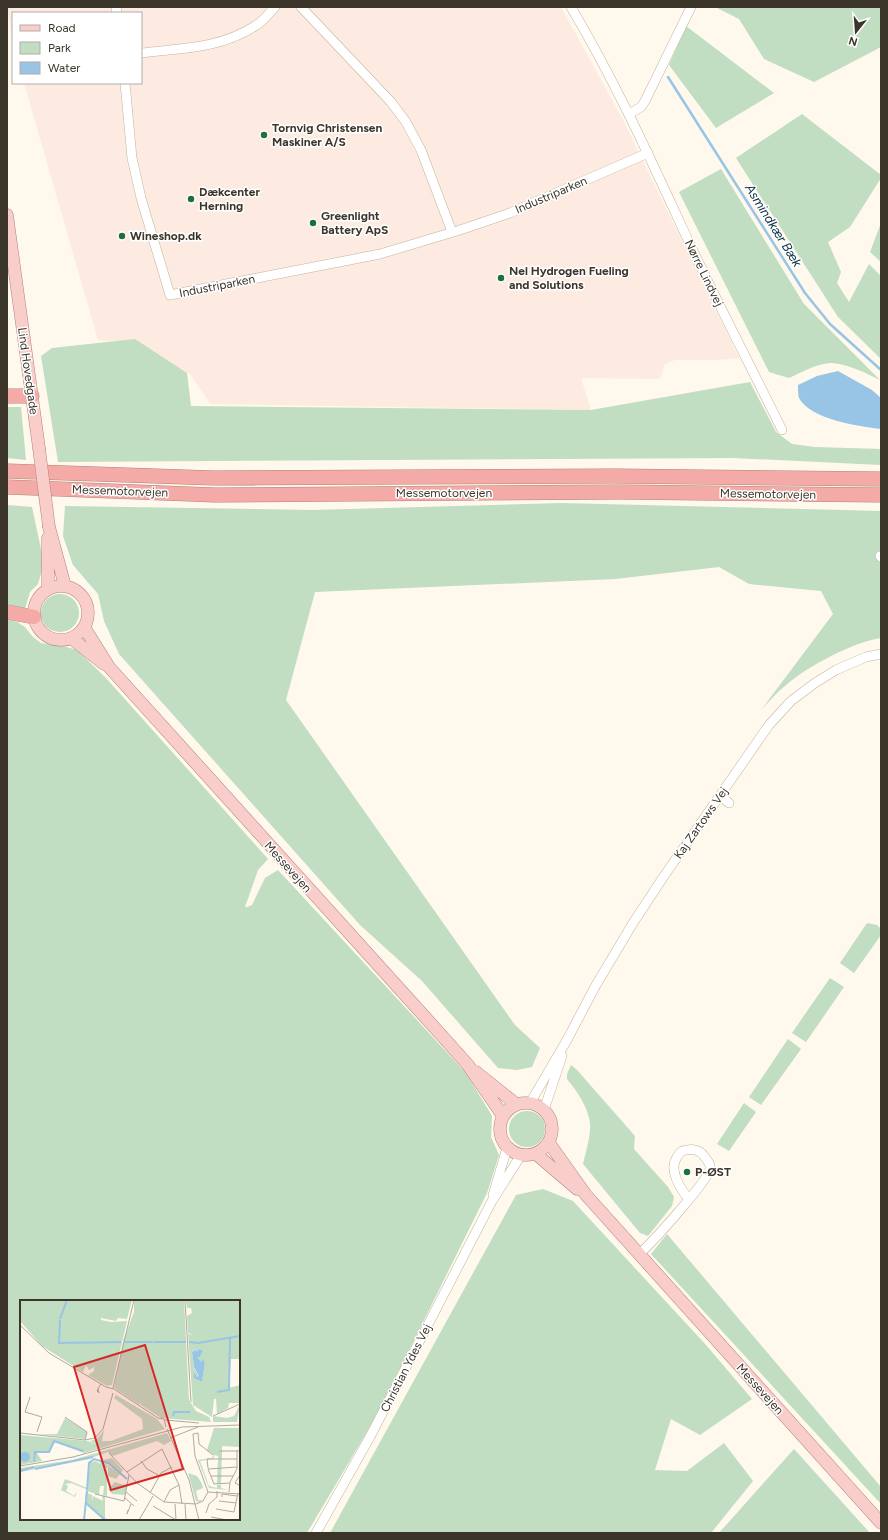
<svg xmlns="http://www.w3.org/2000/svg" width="888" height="1540" viewBox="0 0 888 1540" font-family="Figtree,sans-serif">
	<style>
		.industrial { fill: #fdebe1 }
		.green { fill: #c1ddc2; fill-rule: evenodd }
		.water { fill: #98c5e6 }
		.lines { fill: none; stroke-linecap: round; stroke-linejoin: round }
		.stream { stroke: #98c5e6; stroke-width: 2.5 }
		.minor-casing { stroke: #c2b498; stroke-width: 10 }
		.major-casing { stroke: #b3827b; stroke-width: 13 }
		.highway-casing { stroke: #b3827b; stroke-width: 15 }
		.minor { stroke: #fff; stroke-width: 9 }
		.major { stroke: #f8cdca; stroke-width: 12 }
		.highway { stroke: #f4aba7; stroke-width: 14 }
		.major-bridge-casing { stroke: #b3827b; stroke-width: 13; stroke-linecap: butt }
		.major-bridge { stroke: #f8cdca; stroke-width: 12 }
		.poi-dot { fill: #1f6e3d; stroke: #fff; stroke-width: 1.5 }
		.labels { text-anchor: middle; stroke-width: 3; stroke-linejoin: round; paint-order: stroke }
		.poi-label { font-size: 12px; font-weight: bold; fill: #3b352a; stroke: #fff; text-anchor: start }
		.street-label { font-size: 12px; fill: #3b352a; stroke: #fff }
		.water-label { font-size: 13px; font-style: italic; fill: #0c3148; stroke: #fff }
		.inset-river { fill: none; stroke: #98c5e6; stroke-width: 2 }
		.inset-road { fill: none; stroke: #b0aa9f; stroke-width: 1 }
		.view { fill: #d62828; fill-opacity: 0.15; stroke: #d62828; stroke-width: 2 }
		.inset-edge { fill: none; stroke: #3b352a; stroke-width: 2 }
	</style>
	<rect width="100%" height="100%" fill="#fef8ed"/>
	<path class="industrial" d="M7,7H561L623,120L739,358L715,360H675L665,364L660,379L581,378L591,410L210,404L191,375L133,342L98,340L24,83H141V13H13V45Z"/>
	<path class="green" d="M715,7H881V47L814,82L764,59L739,19Z
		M686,26L774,93L716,128L669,65Z
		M802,114L881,175V178L850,227L828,242L841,272L837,283L849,302L869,264L881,276V359L838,317L736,158Z
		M721,169L804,304L880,380C866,373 846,363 830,363C816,364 802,372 789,378L769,372L679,192Z
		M881,223V262L870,252Z
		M135,339L187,373L191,406L591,410L750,382L776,432L792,444L815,447L881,449V465L733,458L58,462L41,356L52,348Z
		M7,407H21L26,460L7,458Z
		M561,503L881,511V552L875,555L881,560V638C853,642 806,667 785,686C776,693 769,702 761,710L833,614L821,591L749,584L719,567L615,579L315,592L286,700L515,1025L540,1048L532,1067L517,1070L498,1068L422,981L360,925L119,654L104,621L98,594L73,565L63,536L65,506L313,510Z
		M7,505L32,507L44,563L38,584L30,592L25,609L7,605Z
		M41 613a19 19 0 1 1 38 0a19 19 0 1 1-38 0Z
		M7,619L17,622L25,627L33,637L41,643L63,646L77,650L106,678L268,859L258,870L245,907H247L252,905L265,878L278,870L466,1073L492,1116L491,1137L499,1155L487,1193L378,1413L307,1533H7ZM21,1301H239V1519H21Z
		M867,923L877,925L881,929V935L854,973L840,963Z
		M830,978L844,987L806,1042L792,1033Z
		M788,1039L801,1049L761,1105L749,1097Z
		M571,1065L577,1070L635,1136L634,1149L668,1187L674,1197L672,1206L648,1236L640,1233L583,1164C586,1151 591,1136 590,1123C588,1107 577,1091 567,1079V1074Z
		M744,1103L756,1112L729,1151L717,1144Z
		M509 1129a18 18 0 1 1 36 0a18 18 0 1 1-36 0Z
		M543,1189L573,1201L706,1345L752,1399L700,1435L671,1419L655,1470L687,1471L724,1443L753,1481L711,1533H330L516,1195Z
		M667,1234L881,1487V1504L651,1254Z
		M794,1449L870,1533H719Z"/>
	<path class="water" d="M838,371L872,390L881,398V429C859,426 811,420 799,398C798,395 798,389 798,385L817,376Z"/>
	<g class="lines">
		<path class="stream" d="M668,77L805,293L830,324L881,370"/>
		<g class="minor-casing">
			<path id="minor" d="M116,7L117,13
				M301,7L391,102L406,122L421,150L452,232
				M571,7C616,83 651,160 688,240C718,304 751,367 782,430
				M141,53C182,48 219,49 255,26C263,22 269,13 275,7
				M125,83L132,158L141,198L170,295L380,254L460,230L510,213L648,153
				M629,114L641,107L645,101L691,7
				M880,556L881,557
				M720,796L729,803
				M530,1103L567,1040L596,985L633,923L664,876L769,725L791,701L815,683L836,670L866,657L881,654
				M544,1110L562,1056
				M493,1195L507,1148
				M639,1254C650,1245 708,1181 710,1169C711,1164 707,1160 704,1156C698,1148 690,1149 682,1151C680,1153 677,1156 676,1159C669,1171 681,1190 689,1199
				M316,1533L371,1435L492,1201L521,1155"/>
		</g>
		<g class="major-casing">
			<path id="major" d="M7,215L39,448
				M49,527L65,586
				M34 613a27 27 0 1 1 54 0a27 27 0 1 1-54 0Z
				M48,589V538
				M84,627L109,667L443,1037L468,1065L503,1116
				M71,638L104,664
				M476,1072L516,1104
				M500 1129a26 26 0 1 1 52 0a26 26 0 1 1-52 0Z
				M549,1143L586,1195L881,1523
				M536,1154L577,1189"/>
		</g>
		<g class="highway-casing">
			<path id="highway" d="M7,396H32
				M7,471L214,478L615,476L881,479
				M7,487L215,495L619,492L881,495
				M7,612L34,617"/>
		</g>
		<use href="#minor" class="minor"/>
		<use href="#major" class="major"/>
		<use href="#highway" class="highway"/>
		<g class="major-bridge-casing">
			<path id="major-bridge" d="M39,448L49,527"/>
		</g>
		<use href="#major-bridge" class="major-bridge"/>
	</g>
	<g class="poi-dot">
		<circle cx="264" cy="135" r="4"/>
		<circle cx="191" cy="199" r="4"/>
		<circle cx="313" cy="223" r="4"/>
		<circle cx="122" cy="236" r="4"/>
		<circle cx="501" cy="278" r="4"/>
		<circle cx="687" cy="1172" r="4"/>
	</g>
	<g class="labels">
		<g class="poi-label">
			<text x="272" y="132">Tornvig Christensen<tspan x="272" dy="14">Maskiner A/S</tspan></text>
			<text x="199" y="196">Dækcenter<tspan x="199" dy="14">Herning</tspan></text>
			<text x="321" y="220">Greenlight<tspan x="321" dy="14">Battery ApS</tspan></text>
			<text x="130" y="240">Wineshop.dk</text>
			<text x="509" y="275">Nel Hydrogen Fueling<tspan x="509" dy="14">and Solutions</tspan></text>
			<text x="695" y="1176">P-ØST</text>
		</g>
		<g class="street-label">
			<text transform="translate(551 195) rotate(-23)" y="4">Industriparken</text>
			<text transform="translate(704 273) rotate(64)" y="4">Nørre Lindvej</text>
			<text transform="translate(217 286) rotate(-11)" y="4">Industriparken</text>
			<text transform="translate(28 371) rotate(82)" y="4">Lind Hovedgade</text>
			<text transform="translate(120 491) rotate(2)" y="4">Messemotorvejen</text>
			<text x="444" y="497">Messemotorvejen</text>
			<text transform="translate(768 494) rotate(1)" y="4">Messemotorvejen</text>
			<text transform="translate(701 823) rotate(-55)" y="4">Kaj Zartows Vej</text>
			<text transform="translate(288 867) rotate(48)" y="4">Messevejen</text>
			<text transform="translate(406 1368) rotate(-63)" y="4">Christian Ydes Vej</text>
			<text transform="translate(760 1389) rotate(48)" y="4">Messevejen</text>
		</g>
		<g class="water-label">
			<text transform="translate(774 225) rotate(58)" y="5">Asmindkær Bæk</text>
		</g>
	</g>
	<g transform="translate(20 1300)">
		<rect width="220" height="220" fill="#fef8ed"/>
		<path d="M0,0H112L107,19L98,18L105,7L96,21L81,18V20L91,22L107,21L92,85L87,86L68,75L74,71V67L69,70L66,65L63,72L22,46L0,21ZM114,0H164L169,100L176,111L189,117L191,122L141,118L121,105V102L120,105L94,88L103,42H120L103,41L114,12ZM166,0H220V59H211L209,88L220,85V103H209L208,108L197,114L196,99H194L192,117L173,105L168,34L174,35L168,33L167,16L172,13L171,8H167ZM178,49L183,50L180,57H177L180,62L183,60L185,62L182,82L174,78V71L177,77L179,76L174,68L172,52L175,50L177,52ZM96,95L137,119L145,129L64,153L35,142L30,152L17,153L22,161L0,165V135L68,141L77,145L70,141L77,139L84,130L82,141H91L123,129L122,119L94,98ZM220,104L217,122H193V116L207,118L214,116ZM45,118L67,132L65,139L19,134H37ZM194,128H220V147L202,146V151L199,150L202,151L201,183L197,184L198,160L201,159H198V156L195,155L193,159L180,161L189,186L197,188V185H201V188L208,190L189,188L178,160L192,158L194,155L187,150ZM147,133L151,141L144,145L137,141L93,156L88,152L71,158L0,172V168L52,160ZM92,158L103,170L101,173L83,160ZM80,160L100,174L96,179L88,176V166L86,169L80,166L87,170V196L83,195L84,186H80L79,195L67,191V193L72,195L73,202V196L83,201L82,196H85V218L88,220H84L66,204L64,220L66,189L51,183L45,184L48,186L46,191L54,196L57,192L55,197L41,190L45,179L67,188L69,163L76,161L80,164ZM168,173L177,176L182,184L183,188L176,191L178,200H182L179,202L176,201ZM95,182L107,186L105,195L92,194L88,189Z" fill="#c1ddc2" fill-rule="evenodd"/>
		<path d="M178,49L183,50L180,57H177L181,62L183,59L185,63L182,82L174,78V71L177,77L179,76L174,67L172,52L176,50L177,52ZM0 157a5 5 0 1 1 10 0a5 5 0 1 1-10 0Z" fill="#98c5e6"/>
		<path class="inset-river" d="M40,19L47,0M40,20L39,43L101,42M104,42H133M134,42H166M169,42L178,43L220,36M197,92L209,90L210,38M153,116L154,112H170M14,162L15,152H29L34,141L63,151M15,169L73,157M0,171L14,167M67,190L69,163L74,159L88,163L107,179M66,203L85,220M64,220L67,191"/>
		<path class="inset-road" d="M165,0L171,102M0,25L29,53L86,87L94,89L138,118L144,119L146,127M93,88L114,0M78,89L79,93L77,91L79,87L81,84M10,97L5,112L22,117L17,132M193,116L220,104M45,117L67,132L65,140M145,120L179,123M147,129L169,180L179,220M0,133L65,140L75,138L83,129L93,93M150,138L178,127M199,151H220M89,153L117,183L144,202L176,204L183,201L188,192M121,161L127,169L140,176M0,166L53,157L162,127L220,125M188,168L187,159H217M107,172L142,149L159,185L162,204M191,176H213M210,183L194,184L188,169L217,167M219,185L215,183L220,175M106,192L117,201M188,192L175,156L173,134L178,133L179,144L193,155M188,192L220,194M209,192L210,182L217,169V150M130,193L141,173L152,167M75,194L104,201L109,175M202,197V194L217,196M105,198L114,206M199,201L216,203M144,202L150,190L159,185M155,204L156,220M165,204L166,220M133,206L156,220M196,209L214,212L218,193M108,210L107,214L111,204M186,213L189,204L197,197V191M191,217L207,220M119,220L133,196"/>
		<path class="view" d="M125,45L163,169L91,190L54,67Z"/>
		<rect width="220" height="220" class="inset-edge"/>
	</g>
	<rect width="888" height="1540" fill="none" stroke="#3b352a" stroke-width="16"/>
	<rect x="12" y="12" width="130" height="72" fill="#ffffff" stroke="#b1aeaa"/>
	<rect x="20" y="25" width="20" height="6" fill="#f8cdca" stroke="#b1aeaa"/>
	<text x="48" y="32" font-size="12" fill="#3b352a">Road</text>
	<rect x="20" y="42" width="20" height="12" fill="#c1ddc2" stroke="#b1aeaa"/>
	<text x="48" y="52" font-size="12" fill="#3b352a">Park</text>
	<rect x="20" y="62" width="20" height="12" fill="#98c5e6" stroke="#b1aeaa"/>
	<text x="48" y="72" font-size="12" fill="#3b352a">Water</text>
	<g transform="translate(856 32) rotate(197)" stroke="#ffffff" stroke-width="3" paint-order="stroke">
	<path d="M0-3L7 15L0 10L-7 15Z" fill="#3b352a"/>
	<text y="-6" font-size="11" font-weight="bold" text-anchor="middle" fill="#3b352a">N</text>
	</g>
</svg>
